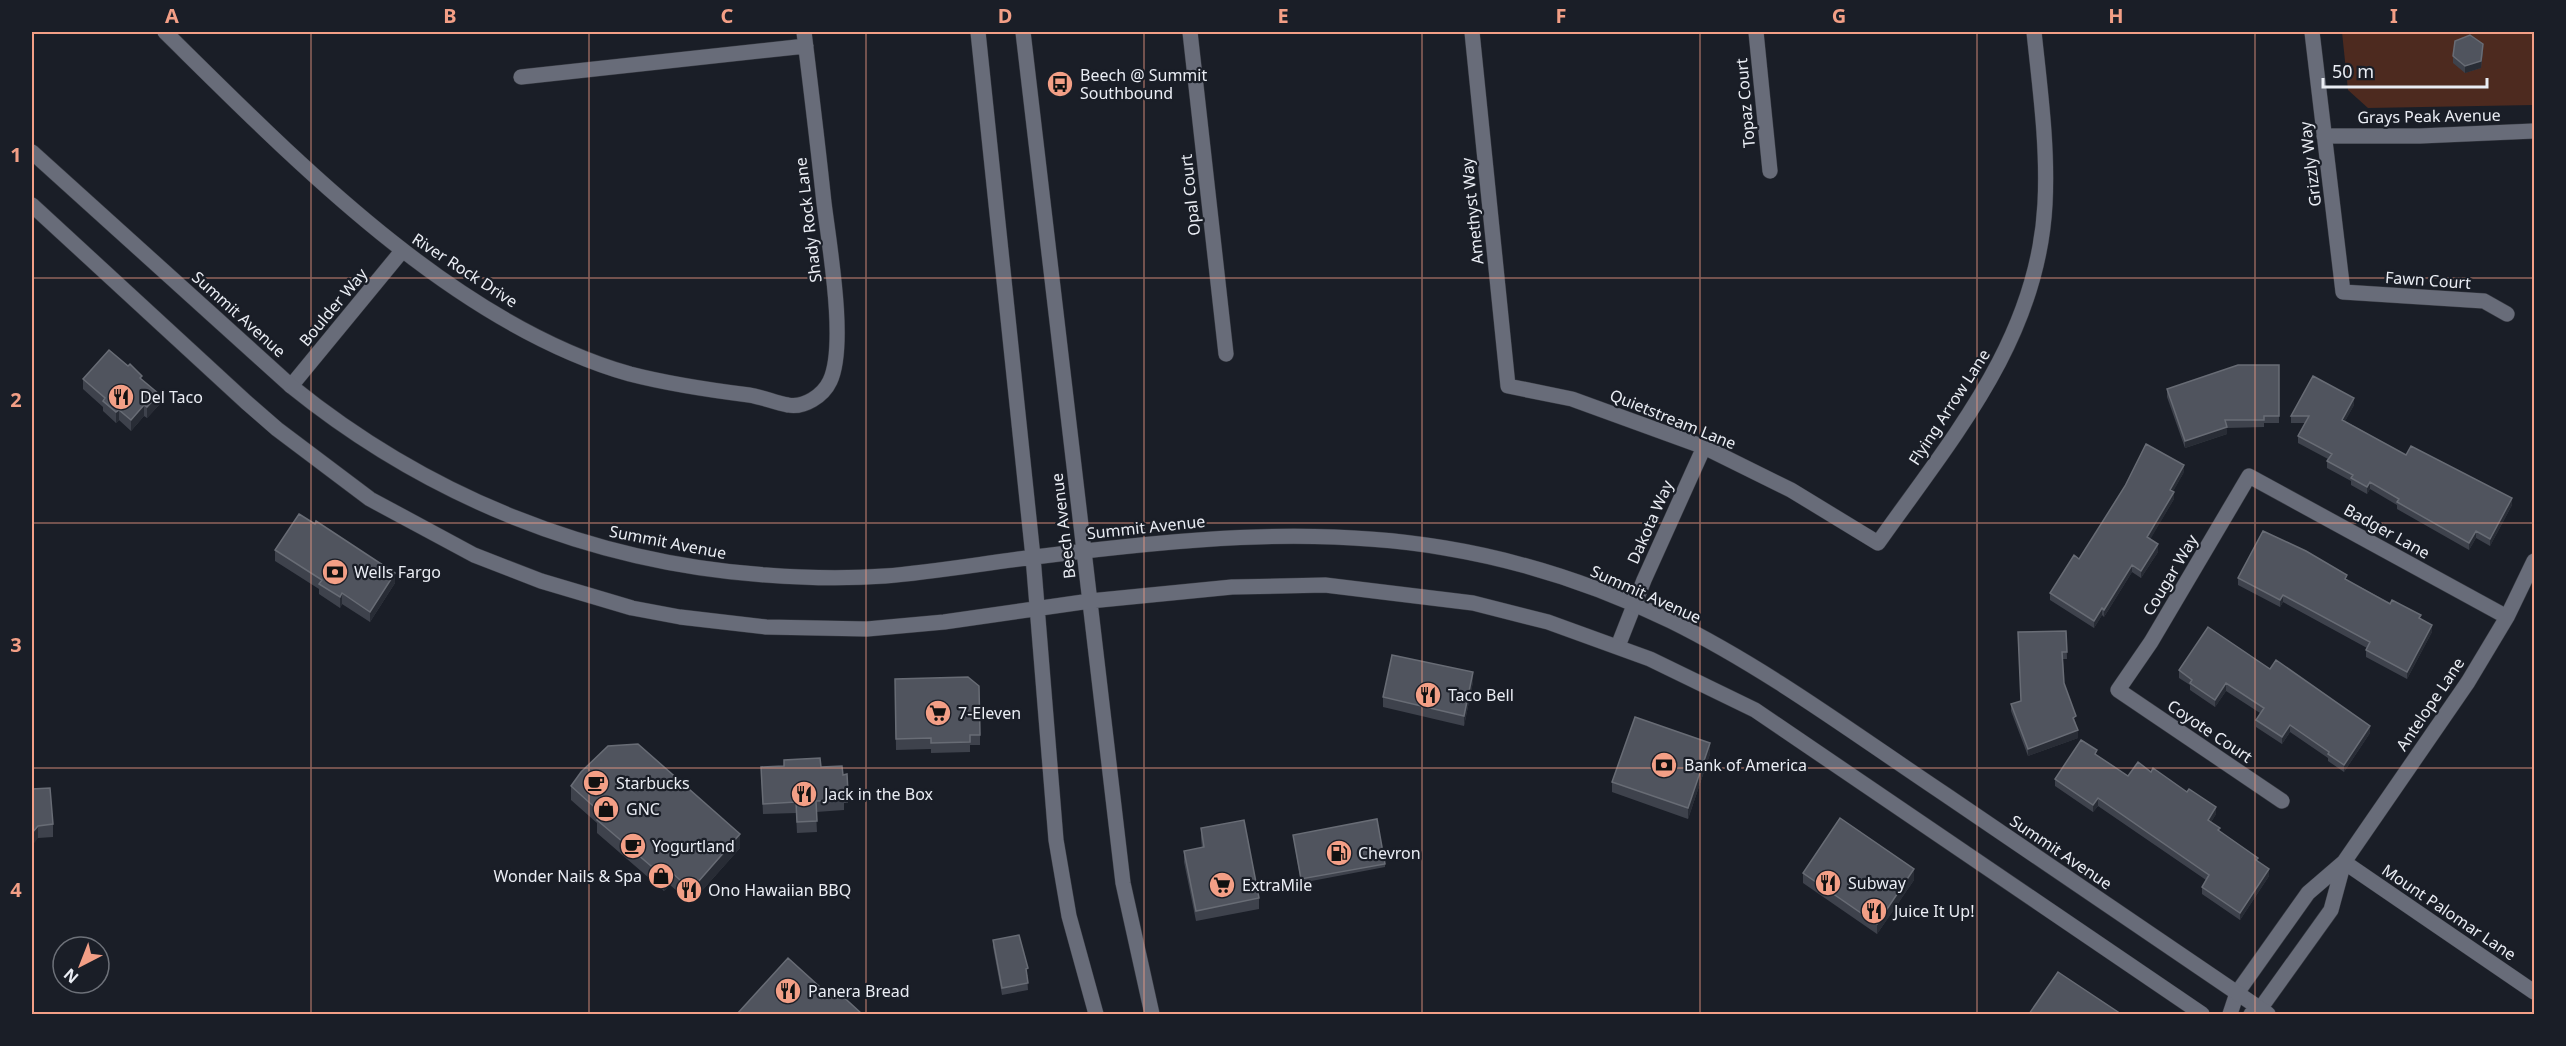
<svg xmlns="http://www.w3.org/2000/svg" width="2566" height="1046" viewBox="0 0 2566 1046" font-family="'Noto Sans',sans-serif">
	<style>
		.green { fill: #4d2a1f }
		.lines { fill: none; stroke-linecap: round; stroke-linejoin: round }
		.street-casing { stroke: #373a42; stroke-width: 16 }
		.secondary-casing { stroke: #373a42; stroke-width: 16 }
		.street { stroke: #686c79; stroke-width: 15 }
		.secondary { stroke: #686c79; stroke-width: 15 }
		.wall { fill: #3e424c }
		.shaded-wall { fill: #282c35 }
		.building { fill: #50545e; stroke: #686c75; stroke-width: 1.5 }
		.grid { fill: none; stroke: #f39f86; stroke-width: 1.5; stroke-opacity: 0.55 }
		.labels { text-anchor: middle; stroke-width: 4.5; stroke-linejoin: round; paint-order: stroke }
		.poi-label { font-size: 16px; fill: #eaedf4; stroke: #1a1e27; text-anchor: start }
		.street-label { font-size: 16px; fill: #eaedf4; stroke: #1a1e27 }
		.neatline { fill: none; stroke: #f39f86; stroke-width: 2 }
		.grid-label { font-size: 20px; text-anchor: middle; font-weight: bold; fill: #f39f86 }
	</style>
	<rect width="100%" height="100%" fill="#1a1e27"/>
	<path class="green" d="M2342,32H2534V105L2368,108L2348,90Z"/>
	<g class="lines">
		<g class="street-casing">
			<path id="street" d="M165,32C293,158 453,324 630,374C669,384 709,390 749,395C763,397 775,403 788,405C804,408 823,396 830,381C847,345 829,244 824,203C818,146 811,89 804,32
				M1190,32L1226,354
				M1472,32L1508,386L1572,399L1704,447L1791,490L1878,543C1952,438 2038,339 2045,204C2048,146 2040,89 2034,32
				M1756,32L1770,171
				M2312,32L2343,292L2484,301L2507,314
				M521,77L806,46
				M2324,136H2420L2534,131
				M291,386L402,251
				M1618,646L1644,580L1704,447
				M2282,801L2118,690L2151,642L2249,476L2507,617
				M2344,862L2534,992
				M2230,1014L2237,993L2308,893L2344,862L2468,682L2507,617L2534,561
				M2251,1014L2260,1009L2331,910L2344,862"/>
		</g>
		<g class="secondary-casing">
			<path id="secondary" d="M978,32L1033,557L1056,840L1069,916L1096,1014
				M1023,32L1123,883L1152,1014
				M32,152L291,386C427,496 591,563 766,575C805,578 845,579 885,576C935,572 985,563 1035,557C1171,540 1309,525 1445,548C1523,561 1601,587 1671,621C1768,669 1856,735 1946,795C2053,868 2161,940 2268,1014
				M32,205L246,402L277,429L370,499L474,555L541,581L632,608L680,617L766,627L867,629L944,622L1090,601L1232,587L1325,585L1473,603L1548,622L1650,659L1755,710L2202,1014"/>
		</g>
		<use href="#street" class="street"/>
		<use href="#secondary" class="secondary"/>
	</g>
	<path class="wall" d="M2483,52L2481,68L2465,73L2453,63V56Z
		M2279,365V423H2264V427L2227,428V434L2185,448L2167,397V389Z
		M83,379L142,380L159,405L147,418L144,416L131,431L119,420L116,423L103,411V407L83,389Z
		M2354,405L2345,421L2406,455L2512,505L2490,546L2476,538L2469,550L2397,509V505L2370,489L2367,494L2351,485V481L2327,468V461L2328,459L2298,443V436L2305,423H2291V416Z
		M2184,472L2173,491L2174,499L2150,539L2158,552L2141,578L2132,572L2104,617L2102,615L2094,628L2050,600V593L2079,559Z
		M275,550L395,583L370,622L342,604L340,608L319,594V589L275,561Z
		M2238,578L2347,580L2421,619L2432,632L2407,679L2366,657V650L2367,648L2283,602L2280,607L2238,585Z
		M2066,631L2067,659H2063L2064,683L2076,724H2075L2078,738L2028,756L2011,711V704L2021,701Z
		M2270,669L2370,733L2344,772L2328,761V758L2290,732L2282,744L2256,727V720L2260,713L2226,691L2215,707L2190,690V685L2179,678V670Z
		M895,679L980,735V745H970V752L931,753V749L896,750Z
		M1473,682L1464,726L1383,707V697Z
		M1710,754L1688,819L1612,792V782Z
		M2097,755L2128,776L2216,814L2211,822L2220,832L2258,861L2269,876L2240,920L2202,894V887L2206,880L2098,806L2093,812L2055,786V779Z
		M761,767H821L843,775L848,792V803H844V810L816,812L817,832L797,833L796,813L763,814Z
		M571,786L740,848L691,903L670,885L664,891L597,833V823L571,800Z
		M32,789L53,824V837L38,838Z
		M1201,828L1259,898V909L1196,921L1184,862V851L1202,848L1201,839Z
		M1293,835L1385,864V867L1301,883Z
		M1803,873L1914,880L1877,934L1803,883Z
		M993,940L1028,976H1027L1028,990L1002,995L993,947Z"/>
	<path class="shaded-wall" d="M2483,44L2481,68L2465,73V66Z
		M159,394V405L147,418V407Z
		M2354,398V405L2342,427V420Z
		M144,405V416L131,431V420Z
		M119,410V420L116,423V412Z
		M2227,427V434L2185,448V441Z
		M2184,465V472L2170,497V490Z
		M2370,482V489L2367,494V487Z
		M2174,492V499L2147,545V537Z
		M2512,498V505L2490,546V539Z
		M2476,531V538L2469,550V543Z
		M2158,544V552L2141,578V571Z
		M2132,565V572L2104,617V610Z
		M395,573V583L370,622V612Z
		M342,593V604L340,608V597Z
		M2283,595V602L2280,607V600Z
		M2102,608V615L2094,628V621Z
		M2432,625V632L2407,679V672Z
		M1473,672V682L1464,726V716Z
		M2226,683V691L2215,707V700Z
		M2290,725V732L2282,744V737Z
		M2370,726V733L2344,772V765Z
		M2078,730V738L2028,756V749Z
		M1710,743V754L1688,819V808Z
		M2098,798V806L2093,812V805Z
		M2216,807V814L2208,827V820Z
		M38,826V838L32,846V833Z
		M740,834V848L691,903V890Z
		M1914,869V880L1877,934V924Z
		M2269,869V876L2240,920V913Z
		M670,871V885L664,891V877Z"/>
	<path class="building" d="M2470,35L2483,44L2481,61L2465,66L2453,56L2455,41Z
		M109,350L128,366L130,364L142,376L140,378L159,394L147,407L144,405L131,420L119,410L116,412L103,401L105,398L83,379Z
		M2238,365H2279V416H2264V420H2225L2227,427L2185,441L2167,389Z
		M2313,376L2354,398L2342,420L2406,455L2411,446L2512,498L2490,539L2476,531L2469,543L2397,502L2399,499L2370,482L2367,487L2351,478L2353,475L2327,461L2332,454L2298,436L2309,416H2291Z
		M2146,444L2184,465L2170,490L2174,492L2147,537L2158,544L2141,571L2132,565L2104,610L2102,608L2094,621L2050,593L2074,555L2079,559L2125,486Z
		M299,514L315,524L316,521L395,573L370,612L342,593L340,597L319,584L322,580L275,550Z
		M2263,531L2306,551L2347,575L2345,579L2390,604L2392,600L2421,615L2419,618L2432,625L2407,672L2366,650L2370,642L2283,595L2280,600L2238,578Z
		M2208,627L2270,669L2276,660L2370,726L2344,765L2328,754L2329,752L2290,725L2282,737L2256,720L2264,708L2226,683L2215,700L2190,683L2192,680L2179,670Z
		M2066,631L2067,652H2062L2064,683L2076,716L2073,718L2078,730L2028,749L2011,704L2021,701L2018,632Z
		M1392,655L1473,672L1464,716L1383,697Z
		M968,677L979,686L980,735H970V742L931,743V738L896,739L895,679Z
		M1635,717L1710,743L1688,808L1612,782Z
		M2081,740L2097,750L2095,754L2128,776L2138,762L2151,772L2153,768L2187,792L2189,789L2216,807L2208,820L2220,828L2218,830L2258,858L2256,860L2269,869L2240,913L2202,887L2209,875L2098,798L2093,805L2055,779Z
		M638,744L740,834L691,890L670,871L664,877L597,820L602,814L571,786L581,772L608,746Z
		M820,758L821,767L842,766L843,775L847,774L848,792L844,793V800L816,801L817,821L797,822L796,802L763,804L761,767L784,766V760Z
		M50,788L53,824L38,826L32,833V789Z
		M1840,818L1914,869L1877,924L1803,873Z
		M1377,819L1385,864L1301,879L1293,835Z
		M1244,820L1259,898L1196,911L1184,851L1204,847L1201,828Z
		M1019,935L1028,968L1026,969L1028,983L1002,988L993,940Z
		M788,958L831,997L837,991L862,1014H737Z
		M2058,972L2121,1014H2029Z"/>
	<path class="grid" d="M311,32V1014M589,32V1014M866,32V1014M1144,32V1014M1422,32V1014M1700,32V1014M1977,32V1014M2255,32V1014M32,278H2534M32,523H2534M32,768H2534"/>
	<defs>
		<g id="bus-disc" transform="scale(1.35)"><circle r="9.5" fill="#f39f86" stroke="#1a1e27"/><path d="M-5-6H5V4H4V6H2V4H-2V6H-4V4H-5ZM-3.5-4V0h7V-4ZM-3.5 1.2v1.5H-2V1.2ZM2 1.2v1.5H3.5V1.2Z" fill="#111"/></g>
		<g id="restaurant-disc" transform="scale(1.35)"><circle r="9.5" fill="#f39f86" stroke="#1a1e27"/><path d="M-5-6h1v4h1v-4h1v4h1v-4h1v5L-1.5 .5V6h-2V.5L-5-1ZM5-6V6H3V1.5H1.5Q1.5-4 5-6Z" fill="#111"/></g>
		<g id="bank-disc" transform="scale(1.35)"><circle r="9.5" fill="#f39f86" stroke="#1a1e27"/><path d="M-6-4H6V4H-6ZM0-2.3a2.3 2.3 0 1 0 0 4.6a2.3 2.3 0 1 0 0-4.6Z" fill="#111"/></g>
		<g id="supermarket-disc" transform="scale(1.35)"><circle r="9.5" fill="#f39f86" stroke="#1a1e27"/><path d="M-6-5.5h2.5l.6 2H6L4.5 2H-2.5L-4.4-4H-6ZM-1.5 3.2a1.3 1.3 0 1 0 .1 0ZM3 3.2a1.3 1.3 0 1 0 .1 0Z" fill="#111"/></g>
		<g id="cafe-disc" transform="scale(1.35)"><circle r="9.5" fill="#f39f86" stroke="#1a1e27"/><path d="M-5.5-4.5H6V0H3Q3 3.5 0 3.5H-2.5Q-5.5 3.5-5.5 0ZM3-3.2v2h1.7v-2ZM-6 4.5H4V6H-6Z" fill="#111"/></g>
		<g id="shop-disc" transform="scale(1.35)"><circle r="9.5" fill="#f39f86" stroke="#1a1e27"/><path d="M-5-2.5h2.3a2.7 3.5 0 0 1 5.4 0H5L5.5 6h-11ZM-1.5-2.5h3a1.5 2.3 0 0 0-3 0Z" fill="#111"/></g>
		<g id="fuel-disc" transform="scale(1.35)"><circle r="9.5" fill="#f39f86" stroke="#1a1e27"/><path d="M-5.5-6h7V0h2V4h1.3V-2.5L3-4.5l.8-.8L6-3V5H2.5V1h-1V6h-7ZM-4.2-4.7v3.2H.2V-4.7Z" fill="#111"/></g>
	</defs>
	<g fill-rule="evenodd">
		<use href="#bus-disc" x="1060" y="84"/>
		<use href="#restaurant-disc" x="121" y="397"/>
		<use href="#bank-disc" x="335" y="572"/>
		<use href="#restaurant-disc" x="1428" y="695"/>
		<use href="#supermarket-disc" x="938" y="713"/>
		<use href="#bank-disc" x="1664" y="765"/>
		<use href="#cafe-disc" x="596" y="783"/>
		<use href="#restaurant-disc" x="804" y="794"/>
		<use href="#shop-disc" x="606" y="809"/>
		<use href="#cafe-disc" x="633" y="846"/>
		<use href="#fuel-disc" x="1339" y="853"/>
		<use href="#shop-disc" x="661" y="876"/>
		<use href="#restaurant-disc" x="1828" y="883"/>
		<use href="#supermarket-disc" x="1222" y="885"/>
		<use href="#restaurant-disc" x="689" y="890"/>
		<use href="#restaurant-disc" x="1874" y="911"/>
		<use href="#restaurant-disc" x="788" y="991"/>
	</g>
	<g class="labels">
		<g class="poi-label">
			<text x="1080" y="81">Beech @ Summit<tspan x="1080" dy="18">Southbound</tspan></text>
			<text x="140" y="403">Del Taco</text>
			<text x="354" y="578">Wells Fargo</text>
			<text x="1448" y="701">Taco Bell</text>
			<text x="958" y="719">7-Eleven</text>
			<text x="1684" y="771">Bank of America</text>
			<text x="616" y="789">Starbucks</text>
			<text x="824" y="800">Jack in the Box</text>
			<text x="626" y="815">GNC</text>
			<text x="652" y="852">Yogurtland</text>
			<text x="1358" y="859">Chevron</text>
			<text x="642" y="882" text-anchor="end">Wonder Nails &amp; Spa</text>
			<text x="1848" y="889">Subway</text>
			<text x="1242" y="891">ExtraMile</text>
			<text x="708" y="896">Ono Hawaiian BBQ</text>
			<text x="1894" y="917">Juice It Up!</text>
			<text x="808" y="997">Panera Bread</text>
		</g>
		<g class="street-label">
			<text transform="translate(1745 103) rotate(-95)" y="6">Topaz Court</text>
			<text transform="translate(2429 116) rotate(-1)" y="6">Grays Peak Avenue</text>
			<text transform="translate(2310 164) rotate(-97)" y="6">Grizzly Way</text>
			<text transform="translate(1190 195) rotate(-96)" y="6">Opal Court</text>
			<text transform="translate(1472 211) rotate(-96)" y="6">Amethyst Way</text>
			<text transform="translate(808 220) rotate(-97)" y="6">Shady Rock Lane</text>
			<text transform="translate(465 270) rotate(33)" y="6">River Rock Drive</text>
			<text transform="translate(2428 280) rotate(4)" y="6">Fawn Court</text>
			<text transform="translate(333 307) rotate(-50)" y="6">Boulder Way</text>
			<text transform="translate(239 314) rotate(42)" y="6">Summit Avenue</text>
			<text transform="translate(1949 407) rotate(-57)" y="6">Flying Arrow Lane</text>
			<text transform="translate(1673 419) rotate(22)" y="6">Quietstream Lane</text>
			<text transform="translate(1650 522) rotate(-66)" y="6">Dakota Way</text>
			<text transform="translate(1063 526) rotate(-97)" y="6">Beech Avenue</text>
			<text transform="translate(1146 527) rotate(-6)" y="6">Summit Avenue</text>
			<text transform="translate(2387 531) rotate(29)" y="6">Badger Lane</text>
			<text transform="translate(668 542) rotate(11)" y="6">Summit Avenue</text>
			<text transform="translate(2170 575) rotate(-59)" y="6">Cougar Way</text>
			<text transform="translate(1646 594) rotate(24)" y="6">Summit Avenue</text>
			<text transform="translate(2430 704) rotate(-56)" y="6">Antelope Lane</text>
			<text transform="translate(2210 731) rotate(34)" y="6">Coyote Court</text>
			<text transform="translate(2061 852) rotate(34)" y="6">Summit Avenue</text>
			<text transform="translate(2449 912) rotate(34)" y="6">Mount Palomar Lane</text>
		</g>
	</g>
	<rect width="2566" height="1046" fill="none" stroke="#1a1e27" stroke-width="66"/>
	<g transform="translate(81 965) rotate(222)"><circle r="28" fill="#1a1e27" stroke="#6d7179" stroke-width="1.5"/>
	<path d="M0-4.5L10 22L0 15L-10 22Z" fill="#f39f86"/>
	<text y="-9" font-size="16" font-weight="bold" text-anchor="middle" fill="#eaedf4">N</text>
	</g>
	<path d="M2323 78v9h164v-9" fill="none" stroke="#eaedf4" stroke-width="3"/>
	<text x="2332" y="78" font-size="18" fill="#eaedf4" stroke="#1a1e27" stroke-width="4.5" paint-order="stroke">50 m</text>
	<rect x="33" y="33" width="2500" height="980" class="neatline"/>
	<g class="grid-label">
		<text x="172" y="23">A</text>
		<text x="450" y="23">B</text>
		<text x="727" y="23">C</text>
		<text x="1005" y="23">D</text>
		<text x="1283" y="23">E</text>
		<text x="1561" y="23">F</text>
		<text x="1839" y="23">G</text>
		<text x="2116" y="23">H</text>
		<text x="2394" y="23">I</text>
		<text x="16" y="162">1</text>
		<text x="16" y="407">2</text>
		<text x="16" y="652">3</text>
		<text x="16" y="897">4</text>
	</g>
</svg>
